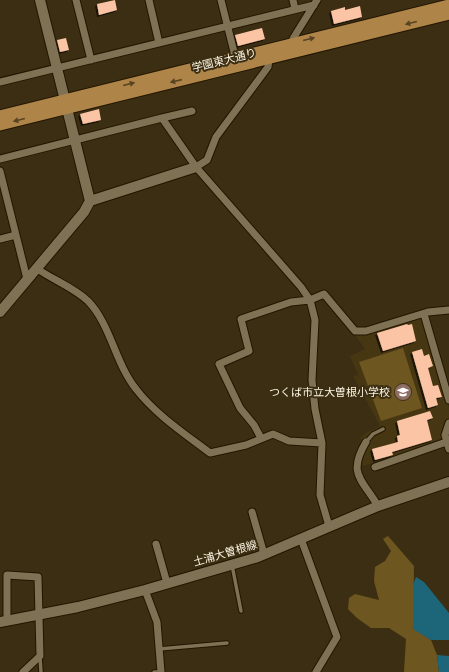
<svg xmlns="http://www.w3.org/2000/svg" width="449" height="672" viewBox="0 0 449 672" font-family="Helvetica,'Noto Sans JP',sans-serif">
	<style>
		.built { fill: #463611 }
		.green { fill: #6e5620 }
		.water { fill: #1d667a }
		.building { fill: #fbc4a5; filter: url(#shadow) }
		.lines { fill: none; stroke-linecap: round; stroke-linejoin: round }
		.lane-casing { stroke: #221600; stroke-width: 5.5 }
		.street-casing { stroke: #221600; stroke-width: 9 }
		.secondary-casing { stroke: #221600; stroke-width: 12 }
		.primary-casing { stroke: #221600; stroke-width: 13 }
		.lane { stroke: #7f7153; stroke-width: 3.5 }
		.street { stroke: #7f7153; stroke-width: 7 }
		.secondary { stroke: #7f7153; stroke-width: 10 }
		.primary { stroke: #ae8449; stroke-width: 11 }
		.oneway { fill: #584420 }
		.labels { text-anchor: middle; stroke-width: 4; stroke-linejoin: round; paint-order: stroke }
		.street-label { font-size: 11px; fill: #fcf4e3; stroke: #3b2e12 }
		.poi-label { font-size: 11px; fill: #fcf4e3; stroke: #3b2e12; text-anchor: end }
	</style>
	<defs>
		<filter id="shadow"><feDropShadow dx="-2" dy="2" stdDeviation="0" flood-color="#0009"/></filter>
	</defs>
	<rect width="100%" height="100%" fill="#3b2e12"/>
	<path class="built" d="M422,318L449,408V439L375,463L361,466V458L368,443L360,438L366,433L380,426L353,376L358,375L350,356L365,349L355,335L363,334Z"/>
	<path class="green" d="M403,348L422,408L381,421L359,362Z
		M388,536L414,566L413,628L431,640L437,655L439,672H404L406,639L389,628H371L357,618L348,609L349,598L355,594L379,600L374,581L375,567L385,561L391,551L383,539Z"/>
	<path class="water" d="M416,577L424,582L449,613V640H431L413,629V585Z
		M437,655L449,656V672H439Z"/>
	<path class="building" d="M115,0L117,10L99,15L97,4Z
		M360,6L362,17L334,24L331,11L345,7V10Z
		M262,28L265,39L238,46L235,35Z
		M66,38L69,50L60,52L57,40Z
		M99,109L101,120L83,124L80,114Z
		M407,324L408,325L412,324L416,341L383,351L377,333Z
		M422,349L424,356L429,354L433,366L428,368L433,386L438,385L442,397L436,398L438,405L428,408L412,352Z
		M430,411L433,418L427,420L432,440L392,452L393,455L375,460L372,449L398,442L397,436L400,435L397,421Z"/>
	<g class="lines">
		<g class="lane-casing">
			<path id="lane" d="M366,442L373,434L383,429
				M232,565L241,611
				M159,649L227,643
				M40,657L41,672
				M154,672H161"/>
		</g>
		<g class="street-casing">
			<path id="street" d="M76,0L91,60
				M149,0L159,43
				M221,0L234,52
				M293,0L295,9
				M291,44L294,37L317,0
				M0,82L314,5
				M162,118L192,111
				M0,159L162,118L196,167L301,287L310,300L315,320L312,380L315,409L322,443L320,495L329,526
				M196,167L207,160L216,137L268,67L269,59
				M0,171L27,279
				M0,239L16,235
				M36,268C53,280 73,287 88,301C111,325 115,363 136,389C155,414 185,434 210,453L246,445L273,434L289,441L322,443
				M424,314L449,400
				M449,423L445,435L449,449
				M261,438L254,425L240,408L219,364L249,351L241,319L291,302L310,300L324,294L355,331H366L428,312L449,310
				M366,442C347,474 362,479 378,506
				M375,467L449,441
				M252,512L264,554
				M301,539L337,637L316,672
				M156,544L167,583
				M145,590L157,622L161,672
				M7,621V575L38,577L40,656L23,672"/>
		</g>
		<g class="secondary-casing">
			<path id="secondary" d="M40,0L90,201
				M0,312L84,212L90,201L196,167
				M0,622L78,607L145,590L258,557L378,506L449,482"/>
		</g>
		<g class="primary-casing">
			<path id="primary" d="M0,116L449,5
				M0,125L449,14"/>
		</g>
		<use href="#lane" class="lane"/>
		<use href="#street" class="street"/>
		<use href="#secondary" class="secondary"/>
		<use href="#primary" class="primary"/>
	</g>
	<defs><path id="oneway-solid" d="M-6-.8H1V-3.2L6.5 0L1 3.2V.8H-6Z"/></defs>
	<g class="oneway">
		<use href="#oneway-solid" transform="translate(411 23) rotate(166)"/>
		<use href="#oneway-solid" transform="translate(309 39) rotate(-14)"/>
		<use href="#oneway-solid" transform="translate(176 81) rotate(167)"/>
		<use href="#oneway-solid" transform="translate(129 84) rotate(-14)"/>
		<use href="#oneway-solid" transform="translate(19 120) rotate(166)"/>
	</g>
	<defs>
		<g id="school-disc" transform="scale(0.9)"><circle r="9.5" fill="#8d6e63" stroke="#3b2e12"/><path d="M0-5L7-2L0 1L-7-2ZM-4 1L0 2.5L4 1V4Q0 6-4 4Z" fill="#fff"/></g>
	</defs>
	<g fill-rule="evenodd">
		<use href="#school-disc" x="403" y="392"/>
	</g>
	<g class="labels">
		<g class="street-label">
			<text transform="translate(224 60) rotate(-14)" y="4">学園東大通り</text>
			<text transform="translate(225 553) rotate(-16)" y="4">土浦大曽根線</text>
		</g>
		<g class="poi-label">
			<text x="390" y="396">つくば市立大曽根小学校</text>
		</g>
	</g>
</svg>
